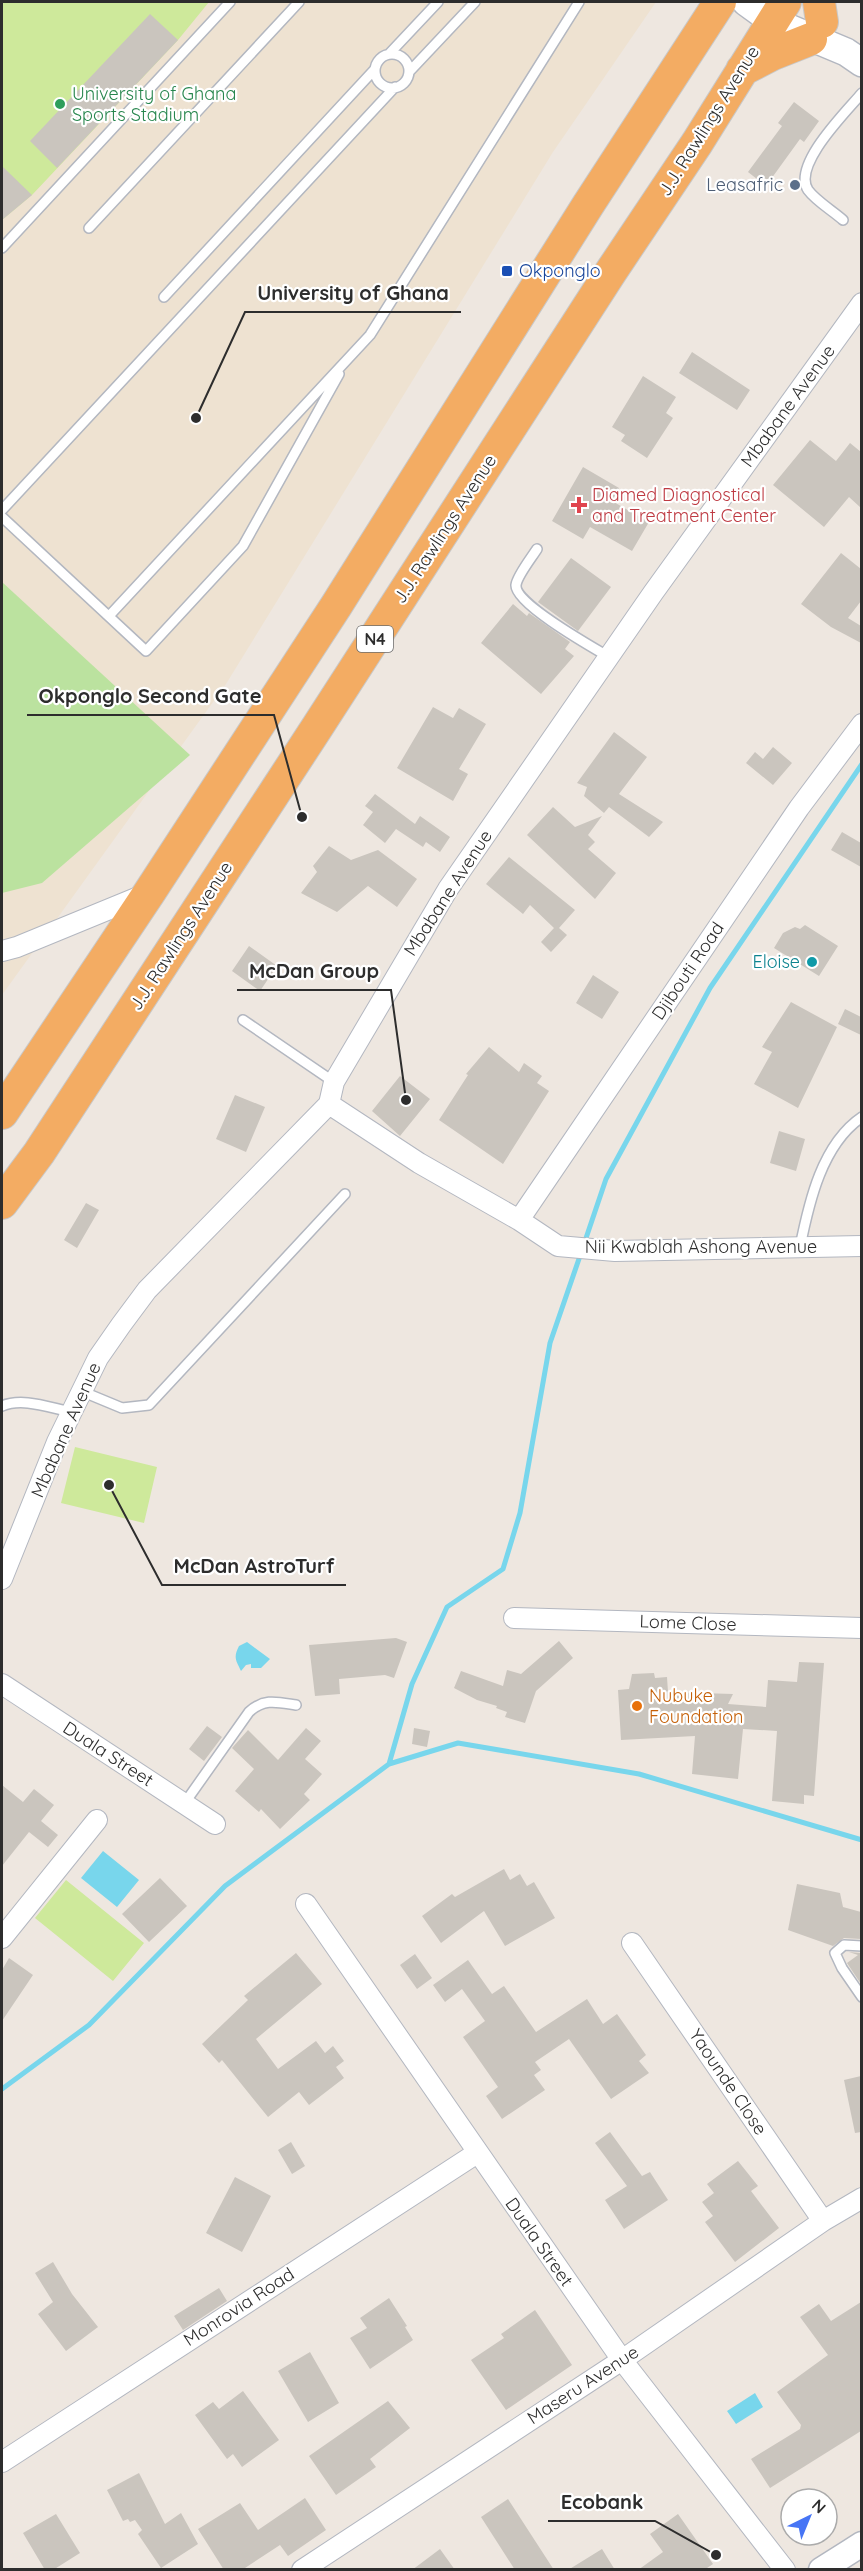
<svg xmlns="http://www.w3.org/2000/svg" width="863" height="2571" viewBox="0 0 863 2571" font-family="Quicksand,sans-serif">
	<style>
		.education { fill: #eee2d1 }
		.green { fill: #bbe29f }
		.pitch { fill: #cee99b }
		.water { fill: #78d6ec }
		.lines { fill: none; stroke-linecap: round; stroke-linejoin: round }
		.stream { stroke: #78d6ec; stroke-width: 5 }
		.building { fill: #cac5be }
		.service-casing { stroke: #b3b7c0; stroke-width: 12 }
		.minor-casing { stroke: #b3b7c0; stroke-width: 22 }
		.tertiary-casing { stroke: #b3b7c0; stroke-width: 27 }
		.secondary-casing { stroke: #b3b7c0; stroke-width: 30 }
		.trunk-casing { stroke: #c8c8c8; stroke-width: 34 }
		.service { stroke: #fff; stroke-width: 9 }
		.minor { stroke: #fff; stroke-width: 20 }
		.tertiary { stroke: #fff; stroke-width: 24 }
		.secondary { stroke: #fff; stroke-width: 27 }
		.trunk { stroke: #f3ac63; stroke-width: 32 }
		.leisure-dot { fill: #2e9e5b; stroke: #fff; stroke-width: 2 }
		.service-dot { fill: #5c6f8a; stroke: #fff; stroke-width: 2 }
		.transit-dot { fill: #1a4fb4; stroke: #fff; stroke-width: 2 }
		.health-dot { fill: #e0444e; stroke: #fff; stroke-width: 2 }
		.culture-dot { fill: #0f9aa8; stroke: #fff; stroke-width: 2 }
		.food-dot { fill: #e8710a; stroke: #fff; stroke-width: 2 }
		.labels { text-anchor: middle; stroke-width: 4.5; stroke-linejoin: round; paint-order: stroke }
		.shield { fill: #fff; stroke: #6c6c6c; stroke-width: 1.5 }
		.shield-label { font-size: 16px; font-weight: bold; fill: #2d2d2d }
		.leisure-label { font-size: 18px; fill: #27864d; stroke: #fff; text-anchor: start }
		.street-label { font-size: 18px; fill: #2d2d2d; stroke: #fff }
		.service-label { font-size: 18px; fill: #4e5e75; stroke: #fff; text-anchor: end }
		.transit-label { font-size: 18px; fill: #164399; stroke: #fff; text-anchor: start }
		.health-label { font-size: 18px; fill: #be3a42; stroke: #fff; text-anchor: start }
		.culture-label { font-size: 18px; fill: #0d838f; stroke: #fff; text-anchor: end }
		.food-label { font-size: 18px; fill: #c56008; stroke: #fff; text-anchor: start }
		.leader { fill: none; stroke: #2d2d2d; stroke-width: 2 }
		.callout-dot { fill: #2d2d2d; stroke: #fff; stroke-width: 2 }
		.callout-label { font-size: 20px; text-anchor: middle; font-weight: bold; fill: #2d2d2d; stroke: #fff; stroke-width: 4.5; stroke-linejoin: round; paint-order: stroke }
	</style>
	<rect width="100%" height="100%" fill="#eee7e0"/>
	<path class="education" d="M2,2H656L553,152L226,684L2,995Z"/>
	<path class="green" d="M2,582L190,755L42,883L2,893Z"/>
	<path class="pitch" d="M2,2H209L178,40L32,195L2,220Z
		M75,1447L157,1467L144,1523L61,1503Z
		M66,1880L144,1943L113,1981L35,1918Z"/>
	<path class="water" d="M247,1642L270,1659L261,1668H251V1664L246,1665L241,1671C236,1660 233,1658 239,1646Z
		M103,1851L139,1880L117,1907L81,1878Z
		M755,2393L763,2407L736,2424L727,2411Z"/>
	<g class="lines">
		<path class="stream" d="M584,1244L606,1179L710,988L862,764
			M389,1764L458,1743L639,1774L862,1840
			M2,2089L89,2025L225,1886L389,1764L412,1684L447,1607L503,1569L520,1513L550,1343L581,1253"/>
	</g>
	<path class="building" d="M150,14L178,40L57,168L30,141Z
		M794,102L819,121L804,142L800,139L766,186L748,172L782,126L778,123Z
		M2,166L32,195L2,220Z
		M692,352L750,390L737,410L679,373Z
		M643,376L676,397L666,413L673,418L647,458L621,441L625,435L612,427Z
		M810,440L836,461L850,443L861,452V508L849,497L824,527L773,485Z
		M583,467L619,488L612,501L649,522L632,551L590,527L583,539L552,521Z
		M841,553L861,569V601L848,618L861,626V643L831,627L801,604Z
		M571,558L611,587L578,631L538,602Z
		M513,604L527,616L529,613L570,642L565,649L574,656L541,694L481,643Z
		M433,707L453,718L459,708L486,724L459,769L468,774L453,801L397,768Z
		M614,732L647,757L619,794L663,822L649,837L609,807L604,813L584,796L587,787L577,783Z
		M773,747L792,763L773,785L746,763L755,752L763,759Z
		M375,794L415,824L420,816L450,837L440,852L426,842L423,847L396,829L385,843L363,825L373,812L365,806Z
		M553,807L575,827L602,816L588,835L595,842L588,849L616,873L595,899L527,835Z
		M842,832L861,843V867L831,850Z
		M329,846L351,860L378,850L417,879L397,907L368,886L337,912L301,893L317,872L313,866Z
		M509,857L575,910L559,928L567,935L551,952L541,942L554,928L530,905L523,914L486,884Z
		M805,925L838,946L819,976L774,948L783,933L795,927L800,929Z
		M249,946L277,966L260,991L232,971Z
		M593,975L619,992L602,1019L576,1003Z
		M791,1002L837,1027L798,1108L754,1084L772,1052L762,1047Z
		M845,1009L861,1017V1035L838,1024Z
		M489,1047L519,1072L524,1063L542,1076L537,1083L549,1091L503,1164L439,1120L468,1075L466,1074Z
		M400,1076L430,1099L400,1136L372,1111Z
		M235,1095L265,1107L246,1152L216,1139Z
		M779,1131L805,1139L796,1171L770,1163Z
		M86,1203L99,1210L77,1248L64,1240Z
		M396,1638L407,1642L394,1678L385,1675L339,1679L340,1694L315,1696L309,1645Z
		M559,1641L573,1658L536,1691L525,1723L505,1717L507,1712L496,1708L497,1706L477,1700L454,1688L461,1671L503,1686L507,1670L521,1674Z
		M799,1662L824,1663L814,1796L804,1795V1804L772,1801L777,1731L743,1729L738,1779L692,1774L695,1736L621,1740L618,1690L629,1689L632,1674L654,1673L655,1678L667,1677L668,1692L733,1694L728,1704L766,1707L768,1680L797,1682Z
		M207,1726L222,1737L204,1761L189,1749Z
		M306,1728L321,1741L305,1759L322,1774L304,1794L310,1800L280,1829L261,1809L259,1812L235,1791L254,1769L232,1748L248,1730L278,1760Z
		M414,1728L430,1731L427,1747L412,1744Z
		M2,1785L23,1802L34,1789L54,1805L41,1821L58,1835L48,1847L29,1832L2,1866Z
		M504,1869L510,1880L520,1874L527,1886L534,1882L555,1918L505,1946L484,1911L441,1943L422,1916L452,1894L455,1897Z
		M160,1878L187,1906L149,1942L122,1914Z
		M797,1884L840,1893L843,1907L861,1912V1939L844,1938L833,1946L788,1930Z
		M849,1952L861,1953V1984L847,1963L858,1955Z
		M296,1953L322,1984L256,2039L278,2069L316,2041L325,2053L333,2046L344,2061L336,2067L344,2078L309,2105L299,2092L268,2117L222,2060L219,2063L202,2044L248,2000L244,1996Z
		M415,1954L432,1978L417,1989L400,1965Z
		M9,1958L33,1975L2,2021V1970Z
		M468,1960L492,1994L504,1986L536,2032L587,1999L603,2024L617,2014L646,2055L639,2061L649,2073L611,2099L569,2039L535,2062L541,2070L534,2075L545,2090L502,2119L486,2096L498,2087L463,2037L485,2021L462,1989L445,2002L433,1985Z
		M861,2076V2132L855,2133L844,2080Z
		M610,2132L642,2176L650,2172L668,2200L624,2229L605,2200L627,2186L595,2143Z
		M291,2142L305,2166L292,2174L278,2150Z
		M738,2161L758,2186L751,2191L779,2228L735,2262L705,2222L713,2216L702,2202L714,2193L707,2184Z
		M235,2177L271,2196L242,2252L206,2233Z
		M53,2262L72,2294L98,2327L66,2351L38,2314L53,2302L35,2273Z
		M219,2288L227,2301L183,2330L174,2316Z
		M389,2298L407,2326L405,2327L413,2340L370,2369L350,2338L367,2328L360,2318Z
		M861,2302V2431L770,2488L751,2459L800,2429L801,2425L777,2392L828,2355L800,2317L819,2304L831,2321Z
		M535,2310L572,2365L506,2410L471,2360L504,2338L501,2334Z
		M310,2352L339,2403L308,2422L278,2371Z
		M243,2391L279,2440L242,2467L233,2454L227,2459L195,2415L213,2402L219,2409Z
		M388,2401L410,2428L370,2459L376,2467L336,2495L309,2456Z
		M139,2473L165,2524L181,2513L198,2544L161,2568L138,2534L142,2530L135,2520L130,2522L128,2519L123,2521L107,2490Z
		M305,2498L326,2530L288,2556L280,2545L242,2570H224L198,2529L240,2503L258,2530Z
		M508,2499L554,2570H515L481,2517Z
		M56,2514L80,2553L53,2570H45L23,2533Z
		M678,2514L713,2564L704,2570H638L663,2552L650,2534Z
		M440,2549L455,2570H412Z
		M602,2549L615,2570H568Z"/>
	<g class="lines">
		<g class="service-casing">
			<path id="service" d="M389,54L438,2
				M375 71a17 17 0 1 1 34 0a17 17 0 1 1-34 0Z
				M409,72L475,2
				M843,220C833,211 816,201 808,190C792,165 846,112 862,93
				M89,228L299,2
				M2,248L230,2
				M164,297L375,69
				M2,510L395,87
				M2,517L146,651L243,546L339,374
				M537,549C532,557 517,576 516,585C514,603 592,647 609,657
				M109,616L370,335L579,2
				M243,1020L334,1082
				M800,1247C809,1202 822,1144 862,1117
				M81,1391L122,1408L149,1405L345,1194
				M2,1406C23,1397 50,1408 72,1412
				M184,1804L249,1712C264,1698 277,1702 296,1705
				M862,1946L844,1945L835,1953L842,1968L862,1997"/>
		</g>
		<g class="minor-casing">
			<path id="minor" d="M2,951L17,947L146,894
				M329,1104L419,1163L519,1220L558,1246L615,1251L862,1246
				M519,1220L799,808L862,724
				M2,1579L57,1442L98,1358L121,1325L147,1290L329,1104L334,1082L448,889L653,593L862,303
				M514,1618L862,1628
				M2,1684L215,1824
				M306,1904L622,2360L785,2570
				M2,1938L97,1820
				M632,1943L823,2221
				M2,2462L477,2153
				M302,2570L622,2360L823,2221L862,2198"/>
		</g>
		<g class="tertiary-casing">
			<path id="tertiary" d="M821,2570L862,2544"/>
		</g>
		<g class="secondary-casing">
			<path id="secondary" d="M746,2L772,21L846,52L862,63"/>
		</g>
		<g class="trunk-casing">
			<path id="trunk" d="M819,2L822,22
				M742,70L773,54L811,39
				M2,1113L149,893L336,606L588,205L720,2
				M2,1203L39,1153L316,729L610,273L697,143L785,2"/>
		</g>
		<use href="#service" class="service"/>
		<use href="#minor" class="minor"/>
		<use href="#tertiary" class="tertiary"/>
		<use href="#secondary" class="secondary"/>
		<use href="#trunk" class="trunk"/>
	</g>
	<circle class="leisure-dot" cx="60" cy="104" r="6"/>
	<circle class="service-dot" cx="795" cy="185" r="6"/>
	<rect class="transit-dot" x="501" y="265" width="12" height="12" rx="3"/>
	<path class="health-dot" d="M576 496h6v6h6v6h-6v6h-6v-6h-6v-6h6z"/>
	<circle class="culture-dot" cx="812" cy="962" r="6"/>
	<circle class="food-dot" cx="637" cy="1706" r="6"/>
	<g class="labels">
		<rect class="shield" x="357" y="626" width="36" height="26" rx="4.5"/>
		<g class="shield-label">
			<text x="375" y="645">N4</text>
		</g>
		<g class="leisure-label">
			<text x="72" y="100">University of Ghana<tspan x="72" dy="21">Sports Stadium</tspan></text>
		</g>
		<g class="street-label">
			<text transform="translate(709 121) rotate(-58)" y="6">J.J. Rawlings Avenue</text>
			<text transform="translate(788 406) rotate(-54)" y="6">Mbabane Avenue</text>
			<text transform="translate(445 529) rotate(-57)" y="6">J.J. Rawlings Avenue</text>
			<text transform="translate(448 893) rotate(-57)" y="6">Mbabane Avenue</text>
			<text transform="translate(181 936) rotate(-57)" y="6">J.J. Rawlings Avenue</text>
			<text transform="translate(688 971) rotate(-56)" y="6">Djibouti Road</text>
			<text x="701" y="1253">Nii Kwablah Ashong Avenue</text>
			<text transform="translate(66 1430) rotate(-66)" y="6">Mbabane Avenue</text>
			<text transform="translate(688 1623) rotate(2)" y="6">Lome Close</text>
			<text transform="translate(108 1754) rotate(33)" y="6">Duala Street</text>
			<text transform="translate(728 2082) rotate(56)" y="6">Yaounde Close</text>
			<text transform="translate(539 2242) rotate(55)" y="6">Duala Street</text>
			<text transform="translate(239 2307) rotate(-33)" y="6">Monrovia Road</text>
			<text transform="translate(583 2385) rotate(-33)" y="6">Maseru Avenue</text>
		</g>
		<g class="service-label">
			<text x="783" y="191">Leasafric</text>
		</g>
		<g class="transit-label">
			<text x="519" y="277">Okponglo</text>
		</g>
		<g class="health-label">
			<text x="592" y="501">Diamed Diagnostical<tspan x="592" dy="21">and Treatment Center</tspan></text>
		</g>
		<g class="culture-label">
			<text x="800" y="968">Eloise</text>
		</g>
		<g class="food-label">
			<text x="649" y="1702">Nubuke<tspan x="649" dy="21">Foundation</tspan></text>
		</g>
	</g>
	<path class="leader" d="M196 418L245 312H461M302 817L274 715H27M406 1100L391 990H237M109 1485L162 1585H346M716 2555L655 2521H548"/>
	<g class="callout-dot">
		<circle cx="196" cy="418" r="6"/>
		<circle cx="302" cy="817" r="6"/>
		<circle cx="406" cy="1100" r="6"/>
		<circle cx="109" cy="1485" r="6"/>
		<circle cx="716" cy="2555" r="6"/>
	</g>
	<g class="callout-label">
		<text x="353" y="300">University of Ghana</text>
		<text x="150" y="703">Okponglo Second Gate</text>
		<text x="314" y="978">McDan Group</text>
		<text x="254" y="1573">McDan AstroTurf</text>
		<text x="602" y="2509">Ecobank</text>
	</g>
	<rect width="863" height="2571" fill="none" stroke="#2d2d2d" stroke-width="6"/>
	<g transform="translate(809 2517) rotate(43)"><circle r="28" fill="#ffffff" stroke="#ababab" stroke-width="1.5"/>
	<path d="M0-4.5L10 22L0 15L-10 22Z" fill="#4775f5"/>
	<text y="-9" font-size="16" font-weight="bold" text-anchor="middle" fill="#2d2d2d">N</text>
	</g>
</svg>
